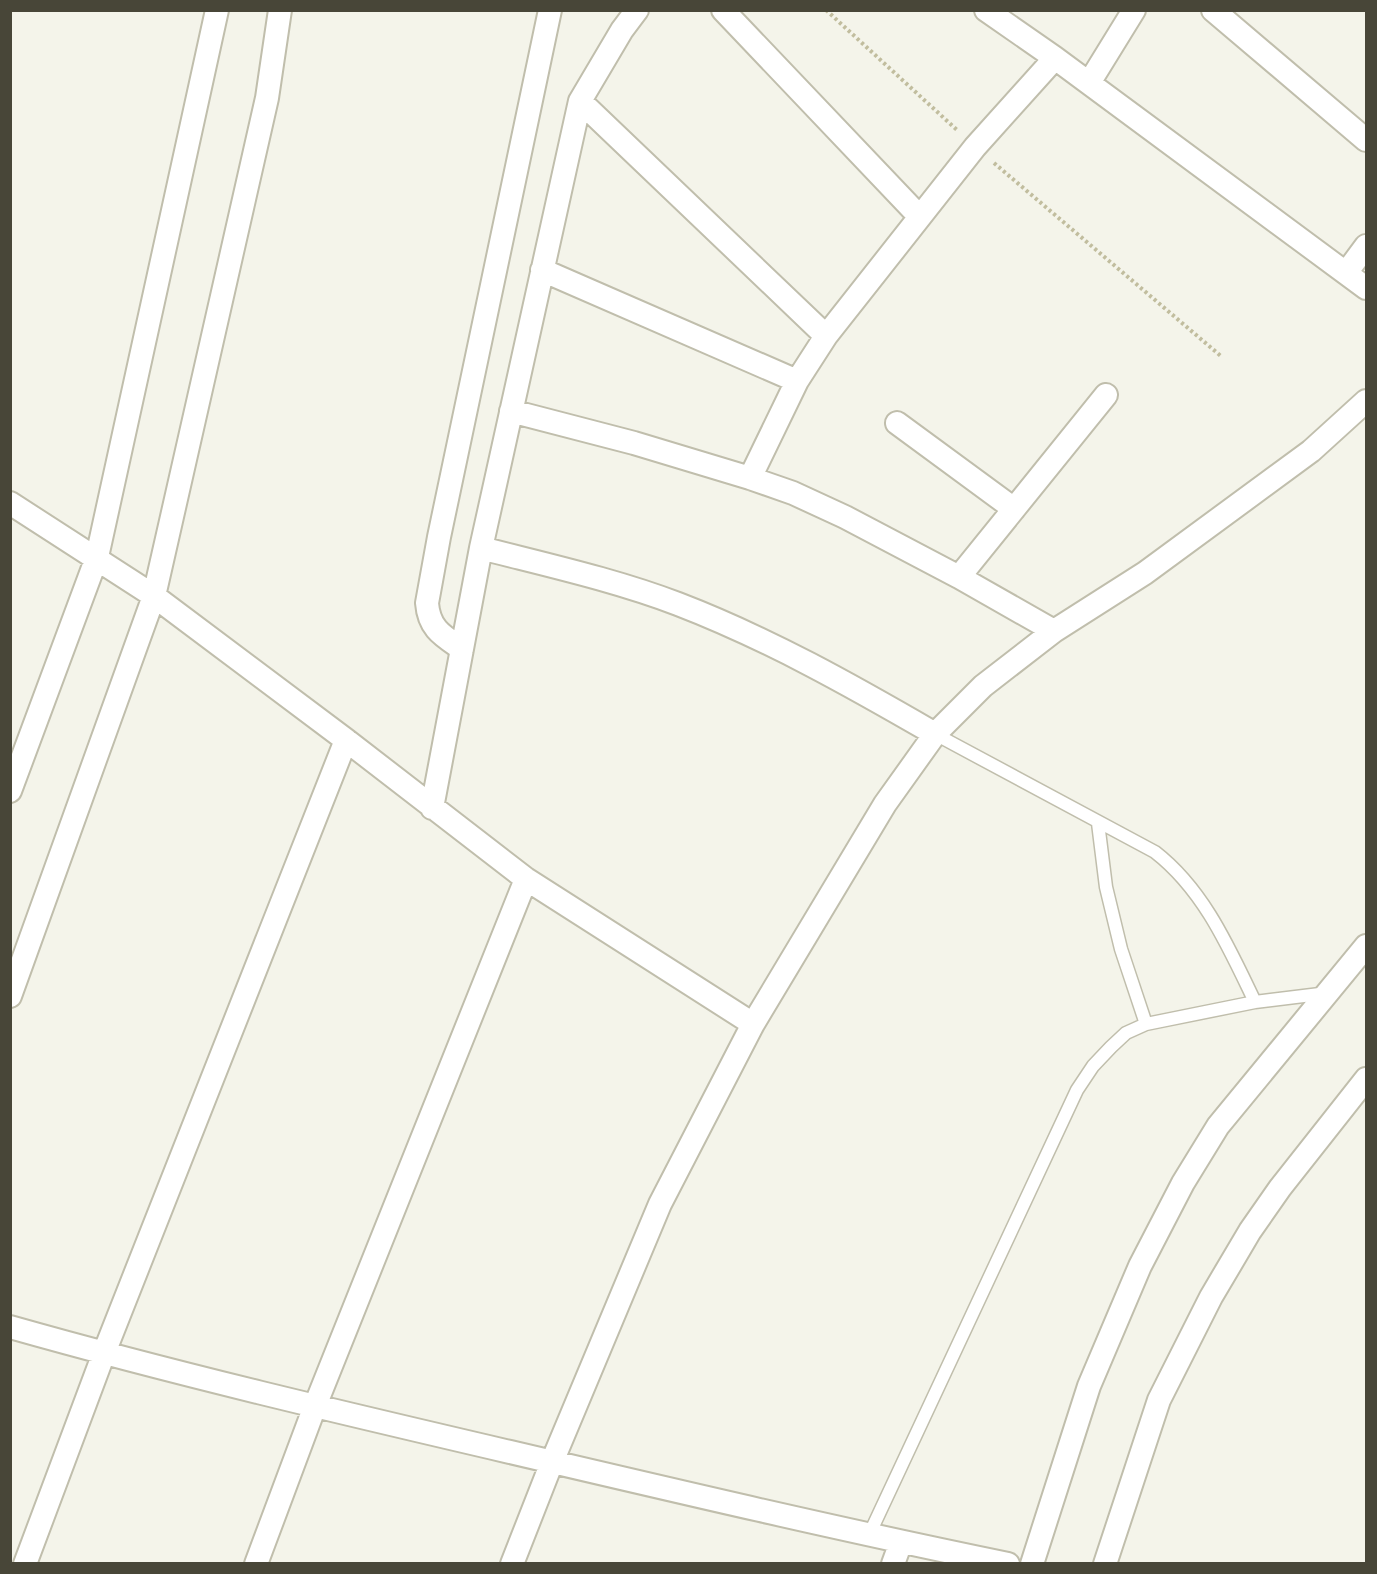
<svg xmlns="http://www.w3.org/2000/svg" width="1377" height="1574" viewBox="0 0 1377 1574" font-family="'Fira Sans',sans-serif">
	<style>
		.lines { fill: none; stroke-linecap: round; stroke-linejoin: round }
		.lane-casing { stroke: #c0beac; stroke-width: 15 }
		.street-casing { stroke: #c0beac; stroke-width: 26 }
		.path { stroke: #c1bd9e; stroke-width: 4; stroke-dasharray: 3 3; stroke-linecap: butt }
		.lane { stroke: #fff; stroke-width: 12 }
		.street { stroke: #fff; stroke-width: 22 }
	</style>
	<rect width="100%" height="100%" fill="#f4f4ea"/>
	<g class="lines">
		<g class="lane-casing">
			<path id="lane" d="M935,734L1155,852C1204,890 1229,948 1255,1002
				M1098,823L1106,887L1121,949L1146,1024
				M869,1535L1077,1090L1093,1066L1111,1047L1126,1033L1146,1024L1255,1002L1328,993"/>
		</g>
		<g class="street-casing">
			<path id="street" d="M723,10L919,216
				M986,10L1055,58L1366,288
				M1213,10L1366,140
				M1089,83L1134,10
				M580,101L826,336
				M542,270L797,381
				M1346,273L1366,246
				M511,411L634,443L750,478L793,493L845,517L959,577L1054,631
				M897,423L1014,509
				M750,478L797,381L826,336L975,147L1055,58
				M10,503L154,596L346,740L526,879L753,1024
				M481,548C547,565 615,580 678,604C769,639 852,686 935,734
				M959,577L1106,395
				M462,649C443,636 429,629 427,603L439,537L550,10
				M10,791L97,557L217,10
				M432,808L481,548L580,101L622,30L637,10
				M10,996L154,596L267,98L280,10
				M10,1327C176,1374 343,1413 510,1452C676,1491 842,1530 1008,1564
				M25,1564L104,1353L346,740
				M256,1564L315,1406L526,879
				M512,1564L552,1462L660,1204L753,1024L885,804L935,734L983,686L1054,631L1145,573L1311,451L1366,401
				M893,1564L901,1542
				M1032,1564L1089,1386L1140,1266L1183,1183L1218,1126L1366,946
				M1105,1564L1159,1400L1211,1297L1250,1231L1280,1188L1366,1079"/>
		</g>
		<path class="path" d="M826,10L957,130
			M994,163L1222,357"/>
		<use href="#lane" class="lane"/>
		<use href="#street" class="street"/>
	</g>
	<rect width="1377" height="1574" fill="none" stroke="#484638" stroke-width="24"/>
</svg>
